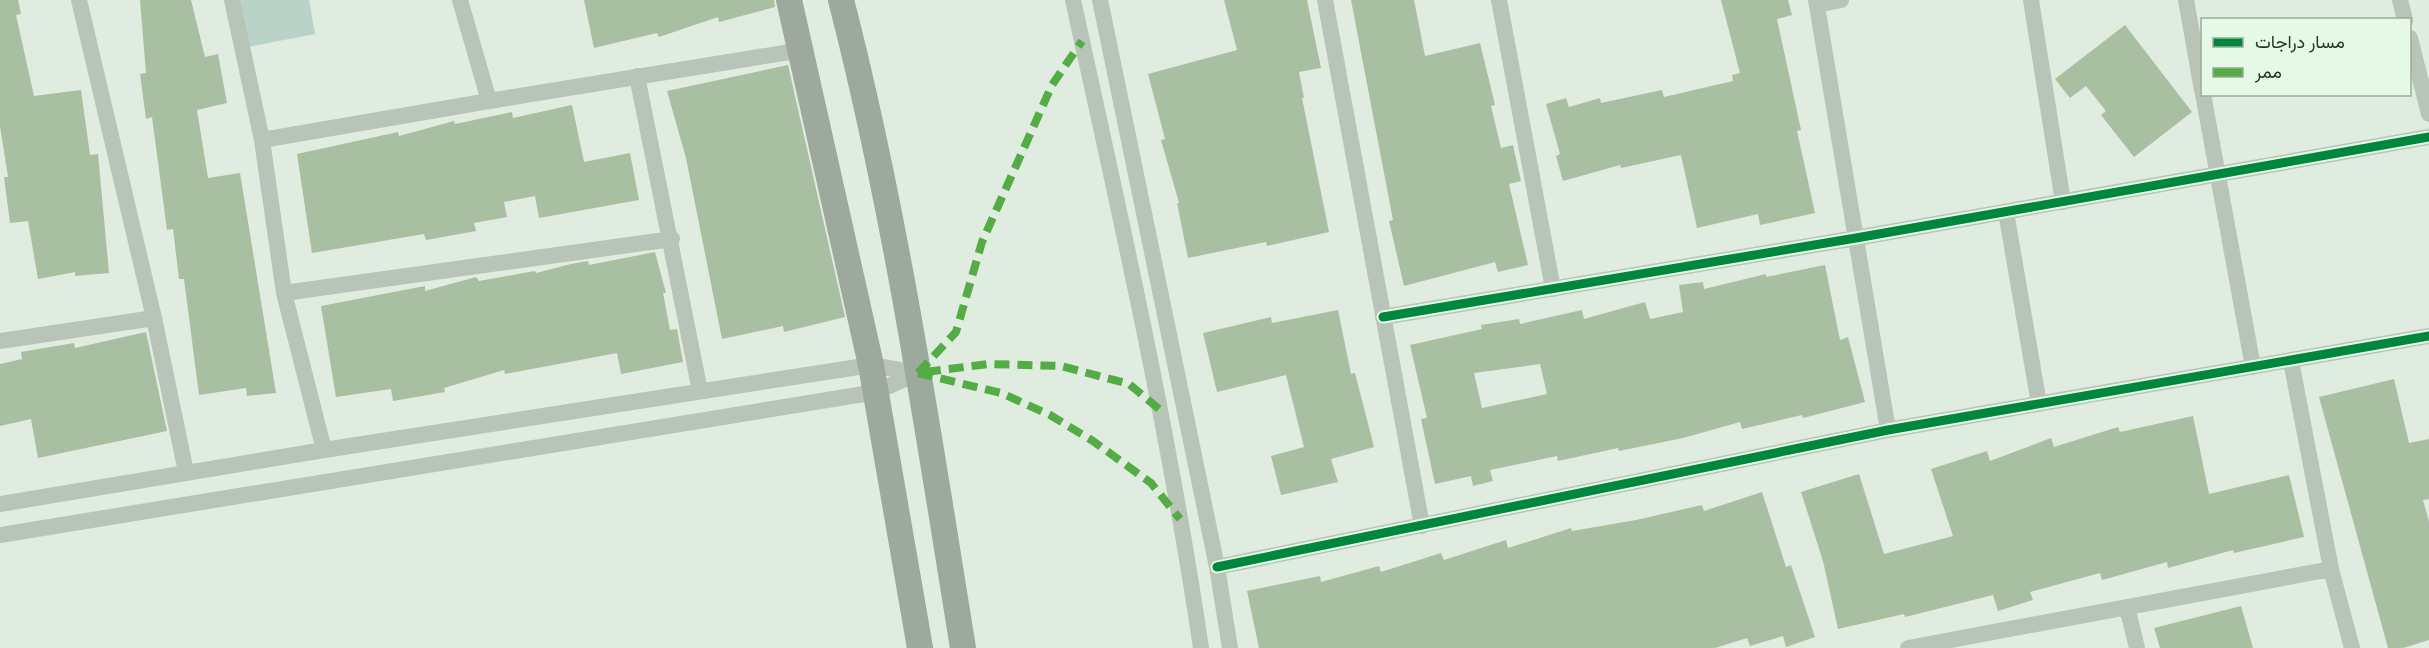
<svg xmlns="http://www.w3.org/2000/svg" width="2429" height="648" viewBox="0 0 2429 648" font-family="Signika,Vazirmatn,sans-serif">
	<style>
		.green { fill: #b9d3c9 }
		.building { fill: #a9bfa1; fill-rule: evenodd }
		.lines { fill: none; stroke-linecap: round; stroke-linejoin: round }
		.minor { stroke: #b9c4b8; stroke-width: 16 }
		.primary { stroke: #9ea99d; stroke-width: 26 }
		.quiet { stroke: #53ac44; stroke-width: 8; stroke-dasharray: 15 8; stroke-linecap: butt }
		.cycleway-casing { stroke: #e6f9e6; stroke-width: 13 }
		.cycleway { stroke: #00873e; stroke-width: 9 }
	</style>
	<rect width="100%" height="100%" fill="#dfecdf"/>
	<path class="green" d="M240,0H309L315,34L248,47Z"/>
	<path class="building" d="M0,0H18L21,14L16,15L34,96L81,90L90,155L98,154L109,273L75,276V272L38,279L28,221L10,223L4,177H8L0,126Z
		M140,0H191L205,57L218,54L227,103L197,110L208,178L240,173L276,393L247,396L246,388L199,395L184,279H179L173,229L167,230L152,117L146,119L140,74L146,73Z
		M584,0H774L775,7L719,22L718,17L659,37L657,33L594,48Z
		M1224,0H1307L1321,68L1299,72L1304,98H1302L1329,232L1267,246L1266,242L1188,258L1177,203H1179L1161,140L1165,139L1148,74L1237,50Z
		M1351,0H1414L1425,56L1480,43L1495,105L1491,106L1501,148L1513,145L1521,181L1509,184L1528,265L1498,272L1495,262L1404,286L1389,221L1393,220Z
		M1721,0H1788L1792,15L1777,19L1801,130L1797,131L1815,213L1760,225L1758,214L1697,228L1681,155L1621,168L1620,165L1563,181L1556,156L1560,154L1546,104L1566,98L1569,107L1600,98L1601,103L1662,90L1664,97L1733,81L1732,75L1740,73Z
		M2125,25L2192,112L2134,157L2101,115L2106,111L2086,86L2070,98L2055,79Z
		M788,65L845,317L784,332L783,326L722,339L686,158L667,91Z
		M572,105L584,162L630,153L639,200L539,218L535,196L504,202L507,217L474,223L476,231L426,240L424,234L312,253L297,154L398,132L399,136L454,121L455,124L512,112L513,118Z
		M655,252L666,293H663L670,330L677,329L683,362L621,374L617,353L505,374L504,370L444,388L445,392L393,401L391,389L336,397L321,306L425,286V291L476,277L479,281L535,271L536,273L571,264L588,261L589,265Z
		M1825,265L1840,340L1848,337L1865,402L1803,418L1802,415L1742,429L1740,422L1683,438L1619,451L1618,448L1558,461L1557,456L1490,470L1493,481L1473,486L1471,476L1435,484L1421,419L1427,418L1410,345L1482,329L1481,325L1519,319L1520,324L1582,310L1584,319L1645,302L1650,319L1683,312L1679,285L1703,282L1704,289L1766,274V277ZM1540,364L1547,394L1482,408L1474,373Z
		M1338,310L1351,374L1355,373L1374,447L1331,459L1338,482L1281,495L1271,456L1304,447L1286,375L1217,392L1203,333L1271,317L1272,323Z
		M146,332L167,431L38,458L31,419L0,426V364L22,359L21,352L74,343L75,348Z
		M2394,379L2409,443L2429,439V499L2423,500L2429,522V640L2403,648H2388L2319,397Z
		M2193,416L2209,494L2289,475L2304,537L2234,553L2233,550L2168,568L2167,562L2102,580L2100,573L2030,592L2033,600L1998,611L1993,595L1905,617L1904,614L1838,629L1823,561L1801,492L1859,474L1884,554L1953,536L1931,469L1987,451L1990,461L2051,438L2054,447L2118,427L2120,432Z
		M1762,492L1786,567L1791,565L1815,637L1786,647L1783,636L1750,646L1747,638L1715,648H1259L1247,591L1320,576L1321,582L1379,566L1381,572L1441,553L1444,560L1506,540L1508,548L1571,528L1572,531L1636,520L1702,505L1704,511Z
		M2241,606L2253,648H2160L2154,628Z"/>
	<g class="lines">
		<path class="minor" d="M79,0L154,318L186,472
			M232,0L262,140L284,293L324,450
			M460,0L489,101L802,50
			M1073,0C1120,215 1169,430 1201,648
			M1100,0L1217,567L1230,648
			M1325,0L1422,526
			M1499,0L1553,289
			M1816,0L1888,430
			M2031,0L2063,202
			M2186,0L2202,90
			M2400,0L2405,20
			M1817,5L1841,0
			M2410,38L2429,114
			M637,76L700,391
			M2203,94L2253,367
			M262,140L489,101
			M2006,212L2039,404
			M284,293L672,239
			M1383,317L1856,238L2429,137
			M0,341L154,318
			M2291,361L2331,569L2352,648
			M0,504L324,450L871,365L918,373
			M0,535L876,392L918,373
			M1217,567L1888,430L2429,336
			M2127,607L2137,648
			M1908,648L2331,569"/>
		<path class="primary" d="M789,0L871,365L920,648
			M841,0C896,213 928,432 963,648"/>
		<path class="quiet" d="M918,373L956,332L982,242L1052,85L1082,41
			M1159,409L1129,384L1061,366L988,364L918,373L1001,393L1050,415L1093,441L1151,483L1180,519"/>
		<g class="cycleway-casing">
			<path id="cycleway" d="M1383,317L1856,238L2429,137
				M1217,567L1888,430L2429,336"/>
		</g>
		<use href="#cycleway" class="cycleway"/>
	</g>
	<rect x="2201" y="18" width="210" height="78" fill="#e6f9e6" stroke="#9bab9a" stroke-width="1.5"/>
	<rect x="2213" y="38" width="30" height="9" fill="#00873e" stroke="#9bab9a" stroke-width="1.5"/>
	<text x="2255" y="48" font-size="18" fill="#2a3527">مسار دراجات</text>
	<rect x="2213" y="68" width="30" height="9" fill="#53ac44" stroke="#9bab9a" stroke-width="1.5"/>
	<text x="2255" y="78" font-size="18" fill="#2a3527">ممر</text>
</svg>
